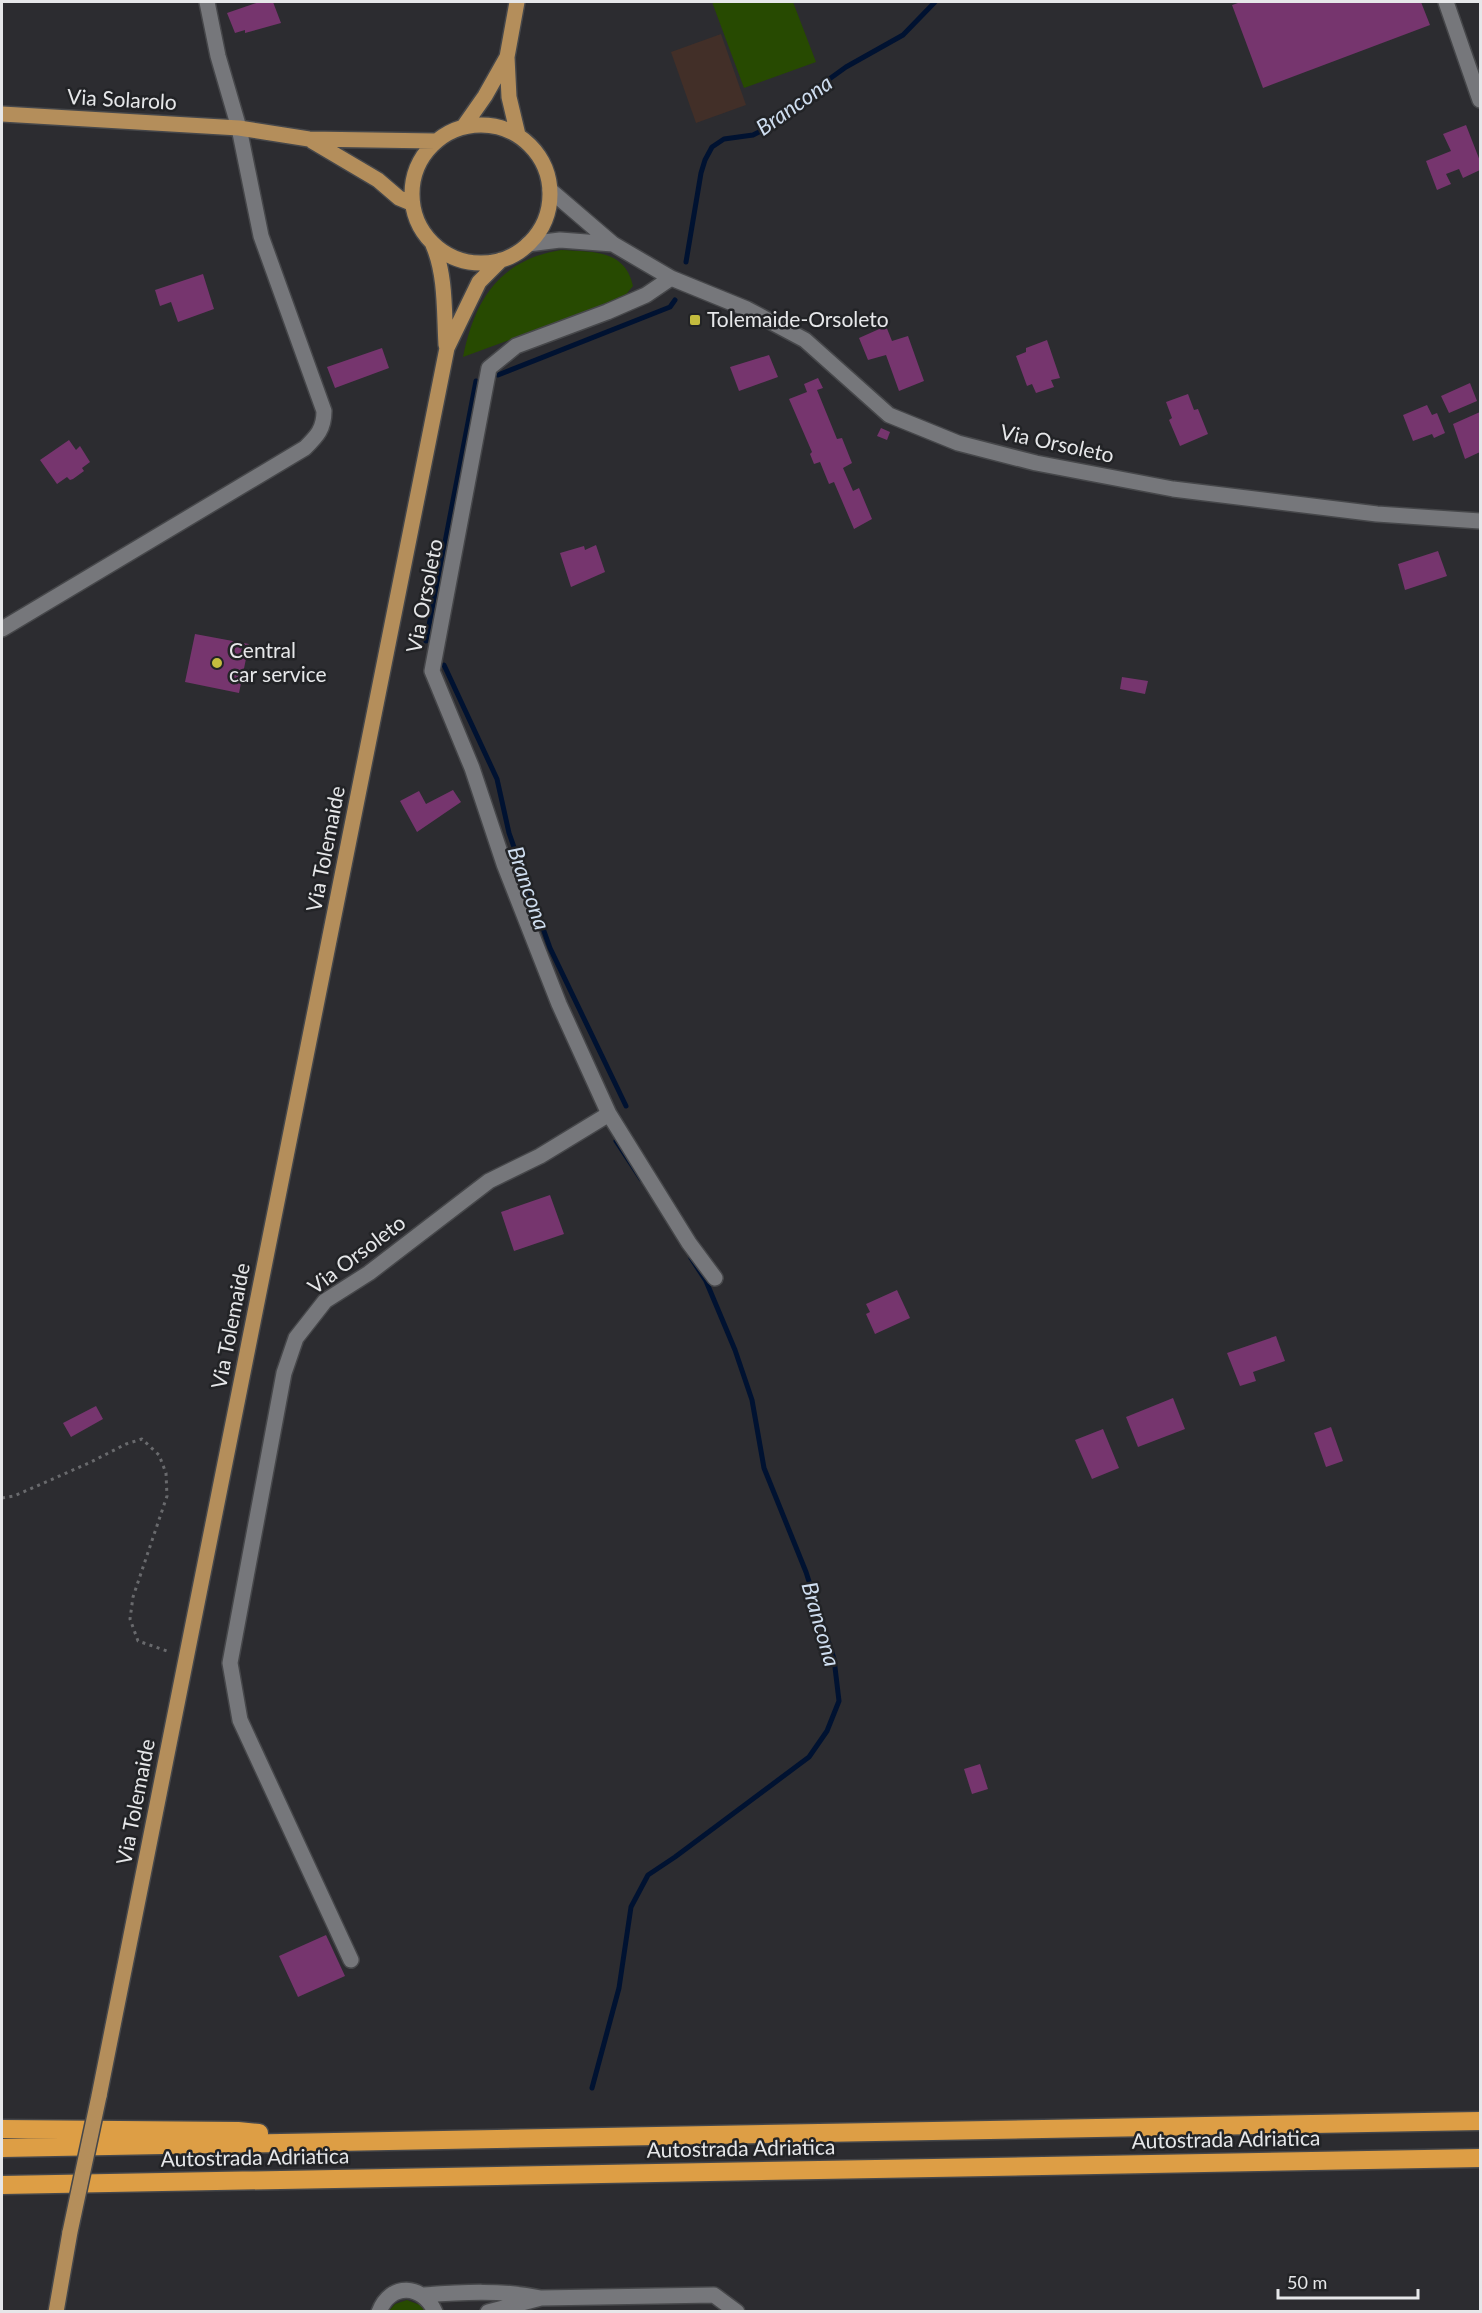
<svg xmlns="http://www.w3.org/2000/svg" width="1482" height="2313" viewBox="0 0 1482 2313" font-family="Lato,sans-serif">
	<style>
		.industrial { fill: #422f28 }
		.green { fill: #274a01 }
		.lines { fill: none; stroke-linecap: round; stroke-linejoin: round }
		.stream { stroke: #001231; stroke-width: 5 }
		.building { fill: #76356e }
		.minor-casing { stroke: #46474a; stroke-width: 18 }
		.major-casing { stroke: #46474a; stroke-width: 18 }
		.highway-casing { stroke: #46474a; stroke-width: 21 }
		.path { stroke: #696a6d; stroke-width: 3; stroke-dasharray: 3 4.5; stroke-linecap: butt }
		.minor { stroke: #76777b; stroke-width: 15 }
		.major { stroke: #b48e5b; stroke-width: 15 }
		.highway { stroke: #dd9e45; stroke-width: 18 }
		.major-bridge-casing { stroke: #46474a; stroke-width: 18; stroke-linecap: butt }
		.major-bridge { stroke: #b48e5b; stroke-width: 15 }
		.poi-dot { fill: #c4bc3e; stroke: #222326; stroke-width: 2 }
		.labels { text-anchor: middle; stroke-width: 5; stroke-linejoin: round; paint-order: stroke }
		.street-label { font-size: 21px; fill: #e6e7e9; stroke: #222326 }
		.poi-label { font-size: 21px; fill: #e6e7e9; stroke: #222326; text-anchor: start }
		.water-label { font-size: 22px; font-style: italic; fill: #ceddef; stroke: #222326 }
	</style>
	<rect width="100%" height="100%" fill="#2c2c30"/>
	<path class="industrial" d="M721,34L746,105L696,123L671,52Z"/>
	<path class="green" d="M712,2H793L816,62L744,88Z
		M561,250C592,252 625,249 633,286L623,298L463,357C475,298 500,260 561,250Z
		M407,2300L420,2305L425,2311H389L395,2304Z"/>
	<g class="lines">
		<path class="stream" d="M686,262L701,173L705,160L712,147L724,139L753,135L769,127L787,114L814,90L846,67L903,35L935,2
			M498,375L670,307L675,300
			M426,641L476,381
			M444,665L497,779L509,833L550,948L626,1106
			M616,1141L641,1179
			M592,2088L619,1988L631,1907L648,1875L675,1857L809,1757L827,1731L839,1701L834,1659L806,1572L764,1468L752,1400L735,1350L706,1281L691,1258"/>
	</g>
	<path class="building" d="M259,2H273L281,23L245,33V30L235,33L227,13Z
		M1241,2H1421L1430,25L1263,88L1232,5Z
		M1466,125L1480,161V170L1463,178L1459,169L1446,174L1451,184L1437,190L1426,161L1451,151L1443,134Z
		M203,274L214,309L178,322L171,302L160,306L155,290Z
		M886,326L892,341L908,336L924,381L899,391L886,355L868,360L859,338Z
		M1047,340L1060,378L1051,380L1054,387L1036,393L1032,384L1027,386L1016,356L1026,352V348Z
		M382,348L389,368L335,388L327,367Z
		M769,355L778,377L739,391L730,367Z
		M818,378L823,388L817,390L837,439L842,438L852,463L843,468L853,491L859,488L872,519L854,529L834,482L829,484L820,462L814,464L810,454L812,452L789,399L807,392L804,384Z
		M1470,383L1477,401L1449,413L1441,396Z
		M1188,394L1194,410L1198,409L1208,434L1180,446L1169,420L1172,418L1166,402Z
		M1427,405L1432,415L1437,413L1445,433L1434,438L1432,434L1413,441L1403,415Z
		M1480,412V452L1465,459L1453,424Z
		M881,428L890,432L887,440L877,436Z
		M69,440L76,450L80,446L90,462L82,468L84,471L73,479L70,480L67,477L57,484L40,460Z
		M596,545L605,572L571,587L560,553L584,546L585,550Z
		M1438,551L1447,576L1405,590L1398,564Z
		M195,634L249,644L239,693L185,682Z
		M1122,677L1148,681L1145,694L1120,689Z
		M453,790L461,802L417,832L400,801L419,791L426,804Z
		M550,1195L564,1234L514,1251L501,1212Z
		M897,1290L910,1318L875,1334L866,1314L870,1312L866,1304Z
		M1276,1336L1285,1361L1253,1372L1256,1381L1240,1386L1227,1353Z
		M1173,1398L1185,1429L1138,1447L1126,1417Z
		M96,1406L103,1419L71,1437L63,1423Z
		M1331,1427L1343,1461L1326,1467L1314,1433Z
		M1103,1429L1119,1468L1092,1479L1075,1440Z
		M980,1764L988,1789L972,1794L964,1769Z
		M326,1935L345,1976L298,1997L279,1956Z"/>
	<g class="lines">
		<g class="minor-casing">
			<path id="minor" d="M1446,2L1480,100
				M550,190L613,244L671,278L747,309L805,340L889,415L958,443L1036,463L1173,489L1377,514L1480,521
				M528,244L560,240L613,244
				M671,278L646,295L607,312L516,346L489,368L432,671L472,768L504,864L559,1004L609,1114L689,1243L715,1278
				M2,629L305,448C317,436 324,429 324,411L261,236L239,128L218,56L207,2
				M351,1960L240,1720L230,1663L284,1373L296,1338L325,1301L369,1273L489,1181L540,1156L609,1114
				M424,2295C463,2292 503,2290 541,2298L488,2312
				M541,2298L714,2295L737,2312
				M379,2312C390,2282 423,2284 435,2312"/>
		</g>
		<g class="major-casing">
			<path id="major" d="M517,2L507,57L509,97L518,135
				M2,114L239,128L309,139L435,141
				M412 194a69 69 0 1 1 138 0a69 69 0 1 1-138 0Z
				M464,126L485,96L507,57
				M312,141L378,180L399,198L411,203
				M433,245C446,275 444,312 446,345
				M99,2096L447,348L479,282L501,260
				M56,2312L70,2232"/>
		</g>
		<g class="highway-casing">
			<path id="highway" d="M2,2129L238,2131L259,2133
				M2,2148L1480,2121
				M2,2185L1480,2158"/>
		</g>
		<path class="path" d="M2,1498L14,1496L89,1463L126,1444L142,1439L159,1455L166,1473L167,1496L133,1597L130,1619L138,1641L170,1652"/>
		<use href="#minor" class="minor"/>
		<use href="#major" class="major"/>
		<use href="#highway" class="highway"/>
		<g class="major-bridge-casing">
			<path id="major-bridge" d="M70,2232L99,2096"/>
		</g>
		<use href="#major-bridge" class="major-bridge"/>
	</g>
	<g class="poi-dot">
		<rect x="689" y="314" width="12" height="12" rx="3"/>
		<circle cx="217" cy="663" r="6"/>
	</g>
	<g class="labels">
		<g class="street-label">
			<text transform="translate(122 100) rotate(3)" y="7">Via Solarolo</text>
			<text transform="translate(1057 444) rotate(12)" y="7">Via Orsoleto</text>
			<text transform="translate(425 596) rotate(-79)" y="7">Via Orsoleto</text>
			<text transform="translate(326 849) rotate(-79)" y="7">Via Tolemaide</text>
			<text transform="translate(357 1255) rotate(-37)" y="7">Via Orsoleto</text>
			<text transform="translate(231 1326) rotate(-79)" y="7">Via Tolemaide</text>
			<text transform="translate(136 1802) rotate(-79)" y="7">Via Tolemaide</text>
			<text transform="translate(1226 2140) rotate(-1)" y="7">Autostrada Adriatica</text>
			<text transform="translate(741 2149) rotate(-1)" y="7">Autostrada Adriatica</text>
			<text transform="translate(255 2158) rotate(-1)" y="7">Autostrada Adriatica</text>
		</g>
		<g class="poi-label">
			<text x="707" y="327">Tolemaide-Orsoleto</text>
			<text x="229" y="658">Central<tspan x="229" dy="24">car service</tspan></text>
		</g>
		<g class="water-label">
			<text transform="translate(794 105) rotate(-35)" y="8">Brancona</text>
			<text transform="translate(529 888) rotate(71)" y="8">Brancona</text>
			<text transform="translate(821 1624) rotate(74)" y="8">Brancona</text>
		</g>
	</g>
	<rect width="1482" height="2313" fill="none" stroke="#e6e7e9" stroke-width="6"/>
	<path d="M1278 2289v9h140v-9" fill="none" stroke="#e6e7e9" stroke-width="3"/>
	<text x="1287" y="2289" font-size="18" fill="#e6e7e9" stroke="#222326" stroke-width="4.5" paint-order="stroke">50 m</text>
</svg>
